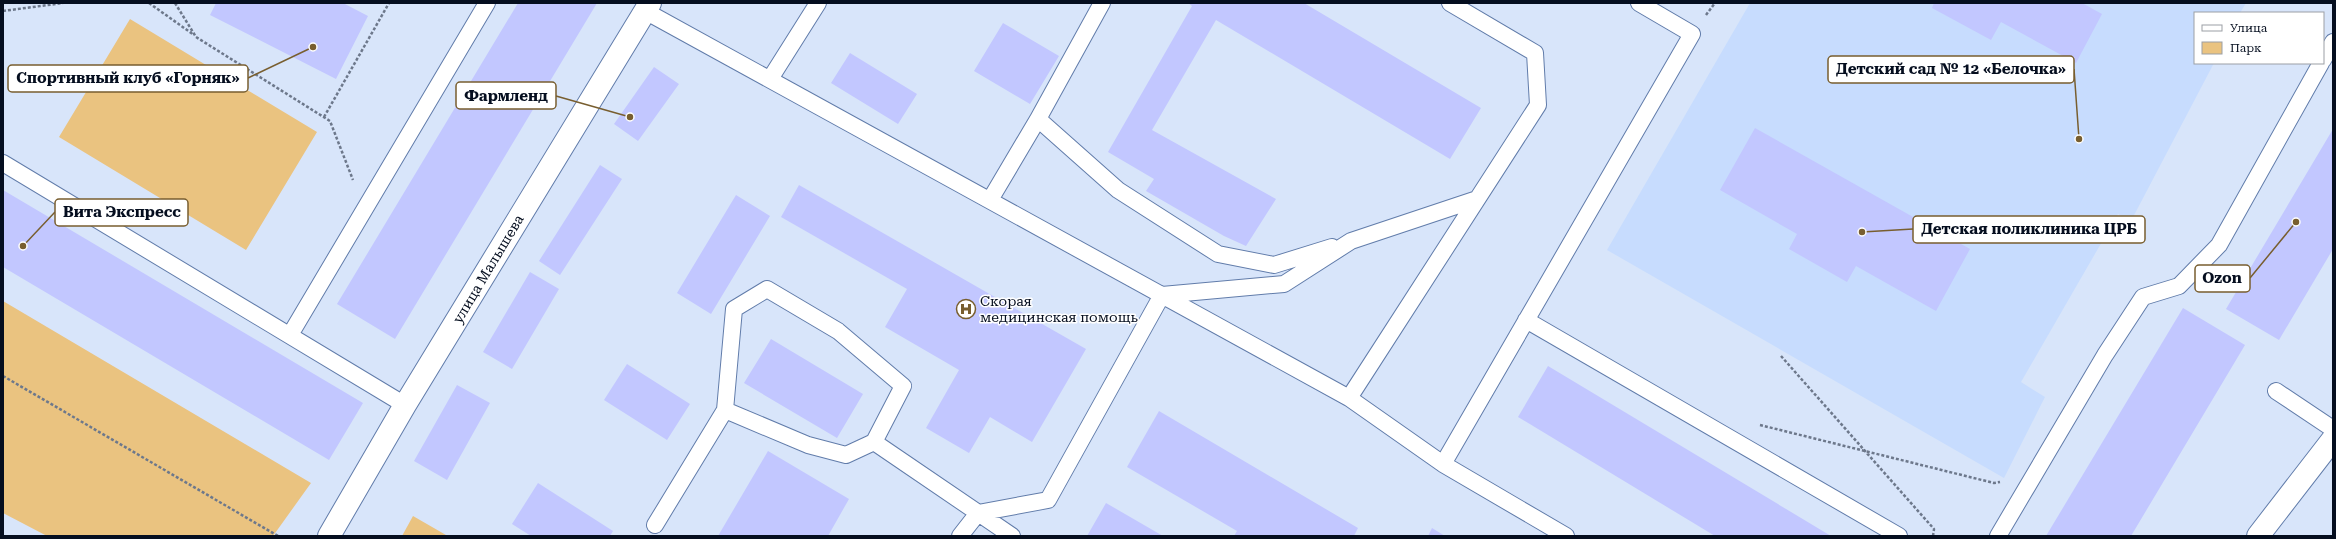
<svg xmlns="http://www.w3.org/2000/svg" width="2336" height="539" viewBox="0 0 2336 539" font-family="'Roboto Serif',serif">
	<style>
		.built { fill: #c7dcfe }
		.green { fill: #eac380 }
		.building { fill: #c2c7ff }
		.lines { fill: none; stroke-linecap: round; stroke-linejoin: round }
		.service-casing { stroke: #617caa; stroke-width: 18 }
		.minor-casing { stroke: #617caa; stroke-width: 24 }
		.tertiary-casing { stroke: #617caa; stroke-width: 24 }
		.path { stroke: #6d788b; stroke-width: 2.5; stroke-dasharray: 3 2; stroke-linecap: butt }
		.service { stroke: #fff; stroke-width: 16 }
		.minor { stroke: #fff; stroke-width: 22 }
		.tertiary { stroke: #fff; stroke-width: 22 }
		.labels { text-anchor: middle; stroke-width: 3; stroke-linejoin: round; paint-order: stroke }
		.street-label { font-size: 14px; fill: #050e1f; stroke: #fff }
		.poi-label { font-size: 14px; fill: #050e1f; stroke: #fff; text-anchor: start }
		.leader { fill: none; stroke: #785e2f; stroke-width: 1.5 }
		.callout-dot { fill: #785e2f; stroke: #fff; stroke-width: 1.5 }
		.callout { fill: #fff; stroke: #785e2f; stroke-width: 1.5 }
		.callout-label { font-size: 15px; text-anchor: middle; font-weight: bold; fill: #050e1f }
	</style>
	<rect width="100%" height="100%" fill="#d8e5fa"/>
	<path class="built" d="M1750,3H2246L2240,13H2195V63H2214L2131,221L2118,214L2021,382L2045,397L2004,478L1607,250Z"/>
	<path class="green" d="M130,19L317,132L246,250L59,137Z
		M3,301L311,483L273,536H47L3,513Z
		M413,516L446,535L447,536H402Z"/>
	<path class="building" d="M216,3H343L368,16L336,79L210,15Z
		M518,3H597L395,339L337,304Z
		M1188,3H1304L1481,108L1450,159L1216,20L1152,130L1276,199L1246,246L1224,236L1146,191L1154,179L1108,152L1192,6Z
		M1934,3H2082L2102,14L2076,63L2001,22L1991,40L1932,8Z
		M1003,23L1059,56L1030,104L974,71Z
		M850,53L917,94L898,124L831,83Z
		M654,67L679,84L638,141L614,124Z
		M1755,128L1970,249L1936,311L1856,266L1847,282L1789,249L1797,234L1720,190Z
		M2333,129V249L2279,340L2226,309Z
		M600,165L622,179L560,275L539,261Z
		M799,185L1086,349L1032,442L990,417L969,453L926,428L959,370L885,327L907,289L781,217Z
		M3,190L363,403L329,460L3,267Z
		M736,195L770,216L711,314L677,293Z
		M530,272L559,289L512,369L483,352Z
		M2183,308L2245,345L2131,536H2046Z
		M771,339L863,394L837,438L744,383Z
		M627,364L690,404L667,440L604,400Z
		M1548,366L1831,536H1715L1518,417Z
		M457,385L490,403L447,480L414,461Z
		M1159,411L1358,528L1354,536H1234L1237,531L1127,467Z
		M768,451L849,499L828,536H718Z
		M538,483L613,531L610,536H531L512,524Z
		M1106,503L1163,536H1087Z
		M1432,528L1445,536H1428Z"/>
	<g class="lines">
		<g class="service-casing">
			<path id="service" d="M645,11L1349,398L1443,464
				M2323,60L2333,42
				M770,79L818,3
				M1038,119L1102,3
				M3,163L405,405
				M990,200L1038,119L1118,190L1218,254L1274,265L1332,247
				M1526,320L1899,536
				M290,335L487,3
				M2276,391L2333,429
				M1349,398L1538,105L1535,53L1450,3
				M725,410L808,445L846,455L874,442
				M655,525L725,410L734,309L767,289L838,331L903,386L874,442L1012,536
				M960,536L978,513L1048,500L1162,295L1284,284L1351,241L1477,199
				M1566,536L1443,464L1692,34L1639,3
				M1998,536L2105,355L2143,297L2179,286L2219,245L2321,63"/>
		</g>
		<g class="minor-casing">
			<path id="minor" d="M329,536L405,405L650,3"/>
		</g>
		<g class="tertiary-casing">
			<path id="tertiary" d="M2258,536L2333,439"/>
		</g>
		<path class="path" d="M149,3L194,35
			M175,3L196,37L330,121L353,180
			M3,11L63,3
			M1706,15L1715,3
			M324,117L389,3
			M1781,356L1934,529L1933,536
			M3,376L278,536
			M1760,425L1994,483L2000,482"/>
		<use href="#service" class="service"/>
		<use href="#minor" class="minor"/>
		<use href="#tertiary" class="tertiary"/>
	</g>
	<defs>
		<g id="hospital-ring" transform="scale(1)"><circle r="9.5" fill="#fff" stroke="#785e2f" stroke-width="1.5"/><path d="M-5-5h3v3.5h4V-5h3V5h-3V1.5h-4V5h-3Z" fill="#785e2f"/></g>
	</defs>
	<g fill-rule="evenodd">
		<use href="#hospital-ring" x="966" y="309"/>
	</g>
	<g class="labels">
		<g class="street-label">
			<text transform="translate(488 269) rotate(-59)" y="5">улица Малышева</text>
		</g>
		<g class="poi-label">
			<text x="980" y="306">Скорая<tspan x="980" dy="16">медицинская помощь</tspan></text>
		</g>
	</g>
	<path class="leader" d="M2079 139L2074 69M313 47L248 78M630 117L556 96M23 246L55 212M1862 232L1913 229M2296 222L2250 278"/>
	<g class="callout-dot">
		<circle cx="2079" cy="139" r="4"/>
		<circle cx="313" cy="47" r="4"/>
		<circle cx="630" cy="117" r="4"/>
		<circle cx="23" cy="246" r="4"/>
		<circle cx="1862" cy="232" r="4"/>
		<circle cx="2296" cy="222" r="4"/>
	</g>
	<g class="callout">
		<rect x="1828" y="56" width="246" height="27" rx="4"/>
		<rect x="8" y="65" width="240" height="27" rx="4"/>
		<rect x="456" y="82" width="100" height="27" rx="4"/>
		<rect x="55" y="199" width="133" height="27" rx="4"/>
		<rect x="1913" y="216" width="232" height="27" rx="4"/>
		<rect x="2195" y="265" width="55" height="27" rx="4"/>
	</g>
	<g class="callout-label">
		<text x="1951" y="74">Детский сад № 12 «Белочка»</text>
		<text x="128" y="83">Спортивный клуб «Горняк»</text>
		<text x="506" y="101">Фармленд</text>
		<text x="122" y="217">Вита Экспресс</text>
		<text x="2029" y="234">Детская поликлиника ЦРБ</text>
		<text x="2222" y="283">Ozon</text>
	</g>
	<rect width="2336" height="539" fill="none" stroke="#050e1f" stroke-width="8"/>
	<rect x="2194" y="12" width="130" height="52" fill="#ffffff" stroke="#9b9fa5"/>
	<rect x="2202" y="25" width="20" height="6" fill="#ffffff" stroke="#9b9fa5"/>
	<text x="2230" y="32" font-size="12" fill="#050e1f">Улица</text>
	<rect x="2202" y="42" width="20" height="12" fill="#eac380" stroke="#9b9fa5"/>
	<text x="2230" y="52" font-size="12" fill="#050e1f">Парк</text>
</svg>
